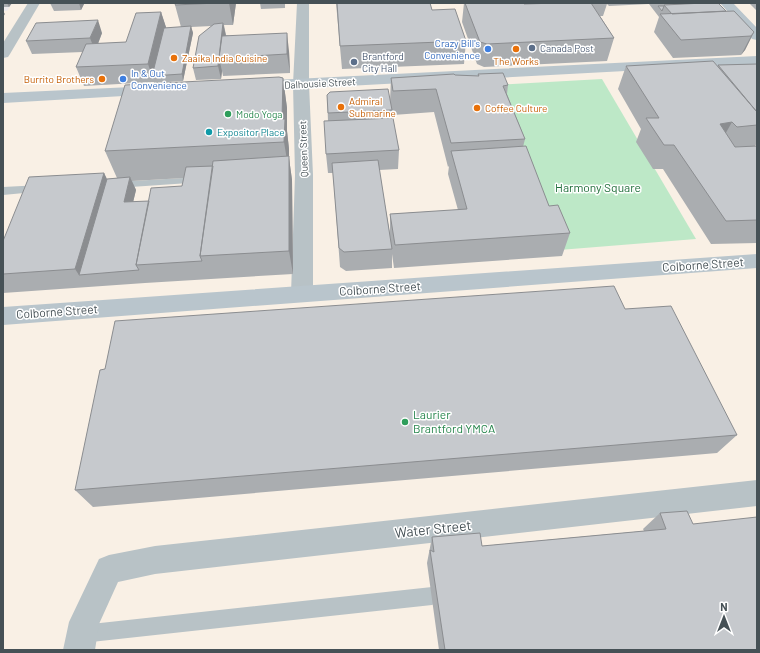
<svg xmlns="http://www.w3.org/2000/svg" width="760" height="653" viewBox="0 0 760 653" font-family="Barlow,sans-serif">
	<style>
		.commercial { fill: #f9f0e5 }
		.green { fill: #bde8c7 }
		.lines { fill: none; stroke-linecap: round; stroke-linejoin: round }
		.lane { fill: #b8c2c6; fill-rule: evenodd }
		.street { fill: #b8c2c6; fill-rule: evenodd }
		.secondary { fill: #b9c5cc; fill-rule: evenodd }
		.wall { fill: #aaadb0; fill-rule: evenodd }
		.shaded-wall { fill: #8b8d90 }
		.building { fill: #c6c9cd; stroke: #8b8d90 }
		.service-dot { fill: #5c6f8a; stroke: #fff; stroke-width: 1.5 }
		.shop-dot { fill: #3f7fe0; stroke: #fff; stroke-width: 1.5 }
		.food-dot { fill: #e8710a; stroke: #fff; stroke-width: 1.5 }
		.leisure-dot { fill: #2e9e5b; stroke: #fff; stroke-width: 1.5 }
		.culture-dot { fill: #0f9aa8; stroke: #fff; stroke-width: 1.5 }
		.labels { text-anchor: middle; stroke-width: 3; stroke-linejoin: round; paint-order: stroke }
		.far-shop-label { font-size: 10px; fill: #366cbe; stroke: #fff; text-anchor: end }
		.far-service-label { font-size: 10px; fill: #4e5e75; stroke: #fff; text-anchor: start }
		.far-food-label { font-size: 10px; fill: #c56008; stroke: #fff; text-anchor: start }
		.far-street-label { font-size: 10px; fill: #465156; stroke: #fff }
		.far-leisure-label { font-size: 10px; fill: #27864d; stroke: #fff; text-anchor: start }
		.far-culture-label { font-size: 10px; fill: #0d838f; stroke: #fff; text-anchor: start }
		.park-label { font-size: 12px; fill: #206e3a; stroke: #fff }
		.street-label { font-size: 12px; fill: #465156; stroke: #fff }
		.leisure-label { font-size: 12px; fill: #27864d; stroke: #fff; text-anchor: start }
		.near-street-label { font-size: 14px; fill: #465156; stroke: #fff }
	</style>
	<rect width="100%" height="100%" fill="#eeebec"/>
	<path class="commercial" d="M12,3H757V650H3V11H7Z"/>
	<path class="green" d="M602,79L696,239L559,250L494,85Z"/>
	<g class="lines">
		<path class="lane" d="M200,177L204,178L205,180L204,182L116,188L112,187L111,185L112,183L116,182Z
			M41,185L45,187L46,189L45,191L3,195V187Z
			M432,587L438,590L441,596L438,602L432,605L82,643L76,640L73,634L76,628L82,625Z"/>
		<path class="street" d="M28,3H40L10,54L8,57L3,58V43Z
			M297,3H309V84L313,175V294L309,300L302,302L295,300L291,294L295,175L293,84Z
			M757,480V506L155,574L118,582L99,624L95,650H63L69,622L99,559L109,555L155,546Z"/>
		<path class="secondary" d="M720,3H733L757,28V40L752,39Z
			M757,56V64L253,91L248,89L245,86L248,83L253,81Z
			M153,86L158,88L161,91L158,94L3,103V93Z
			M757,254V268L3,325V307Z"/>
	</g>
	<path class="wall" d="M3,3H12L9,7H3Z
		M50,3H94L84,4L81,10L54,11Z
		M176,3H236L233,25H224L226,35L289,51L290,73L223,76L222,71L221,79L196,80L193,68L212,26L191,27L193,33L183,81L154,83V82L84,86L76,67L83,52L32,54L26,41L102,33L98,44L126,42L161,12L166,28L181,27L175,5Z
		M260,3H285V8L261,9Z
		M336,3H430L432,10L466,41L464,64L342,69Z
		M464,3H718L726,11L754,32L745,50L741,55L673,58L654,32L659,17L649,4L609,6L607,4L603,16H600L614,38L607,61L484,67L477,64L462,22Z
		M749,3H757V11Z
		M757,64V143L755,146H757V243L711,244L663,169H653L636,142L641,129L618,89L626,66L717,67L718,65Z
		M478,74L508,85L507,94L525,139L523,147L549,206L570,233L562,256L394,268L392,254V268L346,271L340,267L333,173H328L326,154L328,121L327,95L390,102L391,78L455,75L478,76ZM392,110L393,115L434,112L448,167L449,166L448,174L458,210L390,214V234L379,170L398,169L399,150L392,118Z
		M283,78L287,108V131L289,149V158L292,180L293,274L145,283L3,293V241L104,173L107,179L117,178L105,151ZM184,178L182,186L149,201L133,202L136,190L132,181Z
		M625,309L737,435L717,453L93,507L75,490Z
		M660,513L693,524L757,650H439L427,563L432,537L482,546L644,531L643,529Z"/>
	<path class="shaded-wall" d="M7,3H12L9,7Z
		M79,3H84V4L81,10Z
		M229,3H236L233,25Z
		M3,11L5,14L3,17Z
		M161,12L167,30L152,76L154,82L148,64Z
		M98,20L102,33L95,51L90,38Z
		M223,23L226,36L219,58Z
		M191,26L193,33L183,81L182,74Z
		M754,32L745,50L741,55L751,36Z
		M287,33L289,51L290,73L287,54Z
		M219,58L222,71L221,79L218,66Z
		M283,78L287,108V131L289,149V158L292,180L293,274L289,251V172L284,142L282,119Z
		M732,122L719,145L720,124Z
		M104,173L113,192L79,275L87,287L75,269Z
		M130,177L136,190L130,215L124,202Z"/>
	<path class="building" d="M176,3H217L175,5Z
		M337,3H430L432,10L455,9L466,41L340,46Z
		M465,3H524V4L558,3H591L614,38L487,44L480,42Z
		M704,3H718L726,11L672,14L664,5Z
		M658,6H664L662,11Z
		M734,11L754,32L751,36L681,40L660,14Z
		M161,12L148,64L76,67L86,44L126,42L136,13Z
		M98,20L90,38L26,41L36,23Z
		M223,23L218,66L193,68L199,36L214,24Z
		M191,26L182,74L152,76L164,28Z
		M287,33V54L219,58L222,36Z
		M713,61L757,112V125L737,127L732,122L720,124L735,147L757,146V220L726,221L674,145H664L646,118H659L626,66Z
		M757,64V112L718,65Z
		M503,73L508,85L503,86L525,139L451,143L436,89L393,91L391,78L454,74L455,75L479,76L478,74Z
		M279,77L283,78L282,119H285L284,142L105,151L125,85Z
		M388,89L392,110L328,113L327,95L330,92Z
		M393,118L399,150L326,154L324,121Z
		M526,146L549,206L558,205L570,233L395,245L390,214L467,209L451,151Z
		M289,156V251L200,256L213,161Z
		M378,160L392,249L344,252L339,248L332,163Z
		M213,166L200,256L202,261L136,265L151,188L182,186L186,167Z
		M104,173L75,269L3,274V241L29,177Z
		M130,177L124,202L149,201L136,265L139,270L79,275L107,179Z
		M614,286L625,309L671,306L737,435L75,490L100,370L105,369L115,321Z
		M687,511L693,524L757,517V650H445L430,550L434,552L432,537L480,533L482,546L666,529L660,513Z"/>
	<g class="service-dot">
		<circle cx="532" cy="48" r="4"/>
		<circle cx="354" cy="62" r="4"/>
	</g>
	<g class="shop-dot">
		<circle cx="488" cy="49" r="4"/>
		<circle cx="123" cy="79" r="4"/>
	</g>
	<g class="food-dot">
		<circle cx="516" cy="49" r="4"/>
		<circle cx="174" cy="58" r="4"/>
		<circle cx="102" cy="79" r="4"/>
		<circle cx="341" cy="107" r="4"/>
		<circle cx="477" cy="108" r="4"/>
	</g>
	<g class="leisure-dot">
		<circle cx="228" cy="114" r="4"/>
		<circle cx="405" cy="422" r="4"/>
	</g>
	<circle class="culture-dot" cx="209" cy="132" r="4"/>
	<g class="labels">
		<g class="far-shop-label">
			<text x="480" y="47">Crazy Bill's<tspan x="480" dy="12">Convenience</tspan></text>
			<text x="131" y="77" text-anchor="start">In &amp; Out<tspan x="131" dy="12">Convenience</tspan></text>
		</g>
		<g class="far-service-label">
			<text x="540" y="52">Canada Post</text>
			<text x="362" y="60">Brantford<tspan x="362" dy="12">City Hall</tspan></text>
		</g>
		<g class="far-food-label">
			<text x="182" y="62">Zaaika India Cuisine</text>
			<text x="516" y="65" text-anchor="middle">The Works</text>
			<text x="94" y="83" text-anchor="end">Burrito Brothers</text>
			<text x="349" y="105">Admiral<tspan x="349" dy="12">Submarine</tspan></text>
			<text x="485" y="112">Coffee Culture</text>
		</g>
		<g class="far-street-label">
			<text transform="translate(320 83) rotate(-3)" y="4">Dalhousie Street</text>
			<text transform="translate(303 149) rotate(-92)" y="4">Queen Street</text>
		</g>
		<g class="far-leisure-label">
			<text x="236" y="118">Modo Yoga</text>
		</g>
		<g class="far-culture-label">
			<text x="217" y="136">Expositor Place</text>
		</g>
		<g class="park-label">
			<text x="598" y="192">Harmony Square</text>
		</g>
		<g class="street-label">
			<text transform="translate(703 265) rotate(-4)" y="4">Colborne Street</text>
			<text transform="translate(380 289) rotate(-4)" y="4">Colborne Street</text>
			<text transform="translate(57 312) rotate(-4)" y="4">Colborne Street</text>
		</g>
		<g class="leisure-label">
			<text x="413" y="419">Laurier<tspan x="413" dy="14">Brantford YMCA</tspan></text>
		</g>
		<g class="near-street-label">
			<text transform="translate(433 529) rotate(-6)" y="5">Water Street</text>
		</g>
	</g>
	<rect width="760" height="653" fill="none" stroke="#465156" stroke-width="8"/>
	<g transform="translate(724 617)" stroke="#ffffff" stroke-width="3" paint-order="stroke">
	<path d="M0-3L7 15L0 10L-7 15Z" fill="#465156"/>
	<text y="-6" font-size="11" font-weight="bold" text-anchor="middle" fill="#465156">N</text>
	</g>
</svg>
